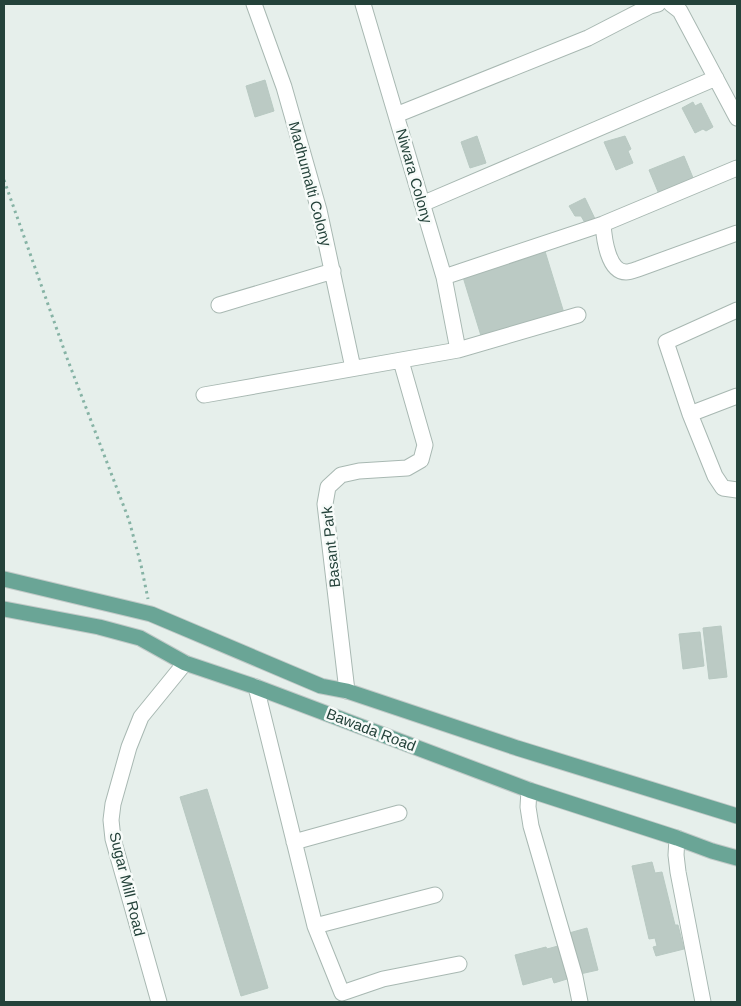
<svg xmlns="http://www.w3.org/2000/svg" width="741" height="1006" viewBox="0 0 741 1006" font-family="Helvetica,sans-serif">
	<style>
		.building { fill: #bbcac4; stroke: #b8c9c2 }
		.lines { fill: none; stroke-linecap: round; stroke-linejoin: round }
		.minor-casing { stroke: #a8b8b2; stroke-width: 17 }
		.major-casing { stroke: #c2cac8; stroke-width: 17 }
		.path { stroke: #86b3a5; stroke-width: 3; stroke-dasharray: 2.5 4; stroke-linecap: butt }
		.minor { stroke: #fff; stroke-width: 15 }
		.major { stroke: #6aa596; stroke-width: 15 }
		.labels { text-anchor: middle; stroke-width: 5; stroke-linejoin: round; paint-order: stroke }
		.street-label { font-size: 15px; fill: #24423a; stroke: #f7fbf9 }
	</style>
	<rect width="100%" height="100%" fill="#e6efeb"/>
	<path class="building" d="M265,80L274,111L255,117L246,86Z
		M693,102L695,106L701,103L713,127L706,131L703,129L695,133L682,108Z
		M477,136L486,163L470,168L461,142Z
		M625,136L631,149L628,151L633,163L616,170L604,142Z
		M684,156L696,185L661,199L649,170Z
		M585,198L597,223L588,228L581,216H575L569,206Z
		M544,248L564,313L482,339L463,277Z
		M721,626L727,677L709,679L703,628Z
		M700,632L704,666L683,669L679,634Z
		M207,789L268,988L241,996L180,797Z
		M652,862L655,873L662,872L675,925H678L684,949L656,956L653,947L657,946L655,938L649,939L632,866Z
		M587,928L598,970L580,974L569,933Z
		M558,946L567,979L554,983L552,977L523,985L515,955L546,947L547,949Z"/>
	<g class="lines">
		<g class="minor-casing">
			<path id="minor" d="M254,4L284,87L319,210L353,368
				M363,4L444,277L458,350
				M671,4L680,11L737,118
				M396,115L588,38L650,6L658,4
				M422,204L716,78
				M603,224C604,238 608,272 626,272C630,272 635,270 638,269L737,233
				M444,277L603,224L737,168
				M219,305L333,271
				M737,310L666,342L690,414L715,476L723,488L737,490
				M204,395L458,350L578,315
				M690,414L737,396
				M256,687L315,926L342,993L383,979L459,964
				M347,691L325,504L328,487L341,475L359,471L407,468L421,460L425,445L401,361
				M529,790L528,807L531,826L575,977L580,1002
				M677,838L676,855L678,872L703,1002
				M294,842L399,813
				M315,926L435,895
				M159,1002L113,839L111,820L113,804L129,747L141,717L185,663"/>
		</g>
		<g class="major-casing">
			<path id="major" d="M4,579L151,614L321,686L347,691L517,748L737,816
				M4,609L99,627L140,638L185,663L256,687L529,790L677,838L712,851L737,858"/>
		</g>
		<path class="path" d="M4,180L67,358L129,520L141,565L148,599"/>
		<use href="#minor" class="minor"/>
		<use href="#major" class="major"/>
	</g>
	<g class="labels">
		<g class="street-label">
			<text transform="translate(414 176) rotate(74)" y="5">Niwara Colony</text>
			<text transform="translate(310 184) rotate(75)" y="5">Madhumalti Colony</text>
			<text transform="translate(331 547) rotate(-96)" y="5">Basant Park</text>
			<text transform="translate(371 730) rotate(21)" y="5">Bawada Road</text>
			<text transform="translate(127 884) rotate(76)" y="5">Sugar Mill Road</text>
		</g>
	</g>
	<rect width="741" height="1006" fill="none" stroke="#24423a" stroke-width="10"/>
</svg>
